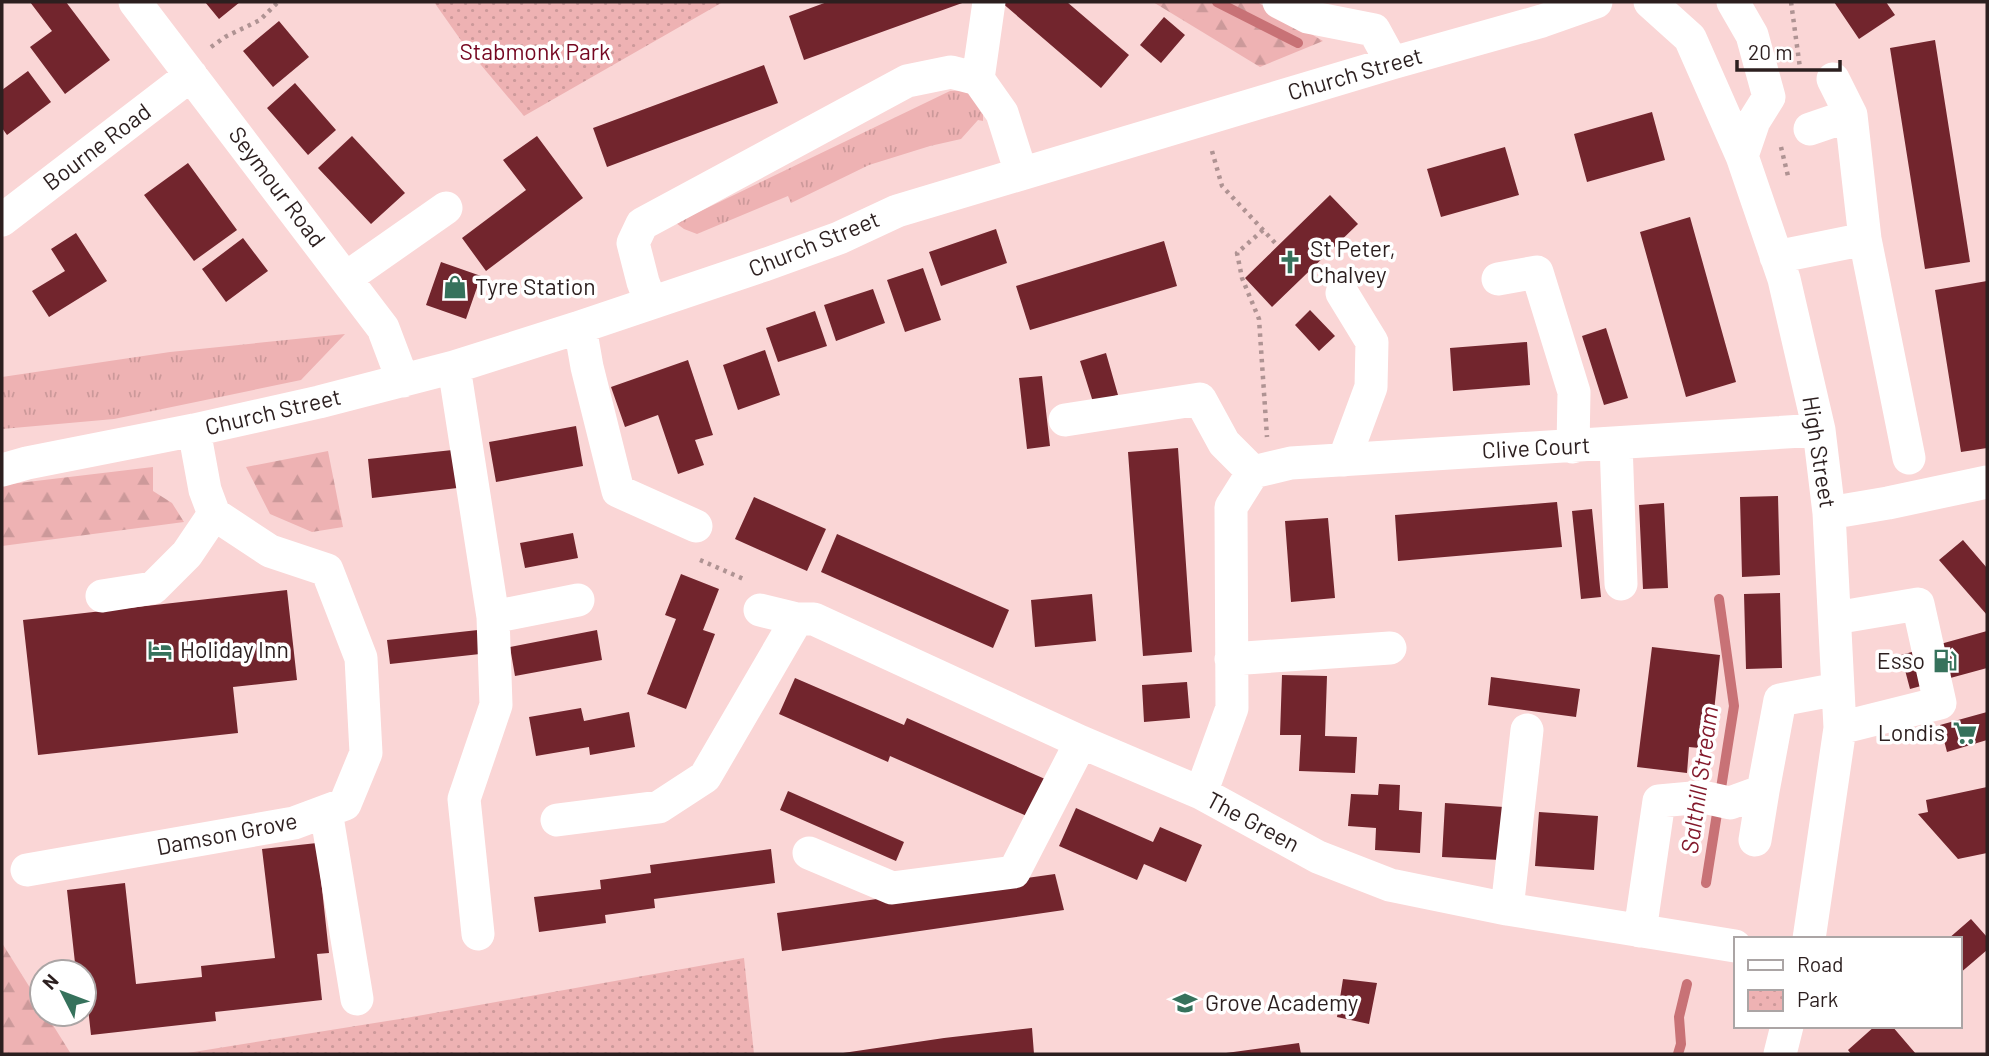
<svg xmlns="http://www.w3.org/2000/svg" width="1989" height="1056" viewBox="0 0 1989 1056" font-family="Barlow,sans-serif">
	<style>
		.grass { fill: url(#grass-tufts) }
		.forest { fill: url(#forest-firs) }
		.park { fill: url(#park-dots) }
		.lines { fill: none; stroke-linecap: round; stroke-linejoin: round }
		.stream { stroke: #c87276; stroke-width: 10 }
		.building { fill: #72252d }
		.path { stroke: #af9393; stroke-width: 4.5; stroke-dasharray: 3.5 5; stroke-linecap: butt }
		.minor { stroke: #fff; stroke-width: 33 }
		.labels { text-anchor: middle; stroke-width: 7; stroke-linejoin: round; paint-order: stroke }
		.park-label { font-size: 23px; fill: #750620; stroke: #fff }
		.street-label { font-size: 23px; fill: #2c1f1f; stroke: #fff }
		.poi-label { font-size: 23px; fill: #2c1f1f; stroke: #fff; text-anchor: start }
		.water-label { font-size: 24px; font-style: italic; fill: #83192b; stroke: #fff }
	</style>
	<defs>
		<pattern id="grass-tufts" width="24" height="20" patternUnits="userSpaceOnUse" patternTransform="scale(1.75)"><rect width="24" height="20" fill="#eeb2b3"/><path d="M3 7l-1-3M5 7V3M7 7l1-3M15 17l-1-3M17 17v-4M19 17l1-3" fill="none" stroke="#cc999a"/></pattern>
		<pattern id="forest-firs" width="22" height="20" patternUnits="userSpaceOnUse" patternTransform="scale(1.75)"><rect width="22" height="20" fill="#eeb2b3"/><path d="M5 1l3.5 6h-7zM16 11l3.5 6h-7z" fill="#cc999a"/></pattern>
		<pattern id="park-dots" width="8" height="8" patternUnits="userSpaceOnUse" patternTransform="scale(1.75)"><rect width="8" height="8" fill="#eeb2b3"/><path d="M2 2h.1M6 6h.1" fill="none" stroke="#cc999a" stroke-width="1.8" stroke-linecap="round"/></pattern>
	</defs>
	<rect width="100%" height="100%" fill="#fad6d6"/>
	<path class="grass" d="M967,90L983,110V121L978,120L961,139L930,146L869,165L791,203L788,196L697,234L684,229L676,223L950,91Z
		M345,334L301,380L114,419L2,429V377L170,352Z"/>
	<path class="forest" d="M1153,2H1257L1323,41L1260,67Z
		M328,451L343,527L312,532L270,514L246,467Z
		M153,467V491L172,503L184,522L2,546V485Z
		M2,943L42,1007V1014H46L71,1054H2Z"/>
	<path class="park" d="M434,2H723L524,116L465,46Z
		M744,958L754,1054H181L406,1018Z"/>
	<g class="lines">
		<path class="stream" d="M1217,2L1298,43
			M1706,883L1734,706L1719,599
			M1678,1054L1681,1044L1679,1017L1687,984"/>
	</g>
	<path class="building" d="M30,2H66L110,60L65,94L30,47L52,31Z
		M205,2H240L219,19Z
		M827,2H965L804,60L789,16Z
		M1001,2H1067L1129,55L1101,88Z
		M1834,2H1886L1895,15L1859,39Z
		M1164,17L1185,35L1161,63L1140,45Z
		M279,21L309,57L273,87L243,51Z
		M1935,40L1970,262L1925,269L1890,48Z
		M764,65L778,103L607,167L593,128Z
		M28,71L51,102L7,135L2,128V90Z
		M295,83L336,130L308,155L267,108Z
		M1652,112L1665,160L1587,182L1574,134Z
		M352,136L405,193L371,224L318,168Z
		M537,136L583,198L486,271L462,238L526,190L503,160Z
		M1505,147L1519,195L1441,217L1427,169Z
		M188,163L237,230L194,261L144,195Z
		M1330,195L1358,224L1272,307L1245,278Z
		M1690,217L1736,382L1686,397L1640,232Z
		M996,229L1007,263L941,286L929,252Z
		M76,233L107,281L49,317L32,291L65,271L51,249Z
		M243,238L268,271L226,302L202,269Z
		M1164,241L1177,286L1030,330L1016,286Z
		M441,262L481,276L466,319L426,305Z
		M923,268L941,320L905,332L887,280Z
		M1987,281V448L1961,452L1935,290Z
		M873,289L885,323L836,341L824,305Z
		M1310,310L1335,336L1319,351L1295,325Z
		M815,311L827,346L778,362L766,328Z
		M1606,328L1628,398L1604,405L1582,336Z
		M1527,342L1530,385L1453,391L1450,348Z
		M765,350L780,395L738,410L723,365Z
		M1106,353L1118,395L1093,402L1080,361Z
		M688,360L713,435L695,440L704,465L678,474L658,415L625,427L611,387Z
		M1042,376L1050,446L1027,449L1019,378Z
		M576,426L583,466L496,482L489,442Z
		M1178,448L1192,652L1143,656L1128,452Z
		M462,449L466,487L372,498L368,459Z
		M1778,496L1780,575L1742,577L1740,497Z
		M754,497L826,529L807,571L735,539Z
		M1557,502L1562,547L1398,561L1395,515Z
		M1664,503L1668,588L1643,589L1639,505Z
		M1592,509L1601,597L1581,599L1572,511Z
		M1328,518L1335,598L1291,602L1285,521Z
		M573,533L578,558L525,568L520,543Z
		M837,534L1009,610L993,648L821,572Z
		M1963,540L1987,568V615L1939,560Z
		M681,574L719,589L703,630L715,634L686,709L647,694L676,619L665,615Z
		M287,590L297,680L233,687L238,733L38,755L23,620Z
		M1780,593L1782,668L1746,669L1744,594Z
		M1092,594L1096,641L1035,647L1031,600Z
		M478,630L480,654L390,664L387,640Z
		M597,630L602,660L515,676L510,647Z
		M1987,631V668L1910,689L1901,655Z
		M1652,647L1720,655L1710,749L1689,747L1687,773L1637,767Z
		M1282,675L1327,676L1325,736L1357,737L1355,773L1299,771L1301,735H1280Z
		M1491,677L1580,689L1576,717L1488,705Z
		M795,678L904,725L907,718L1045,779L1029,817L890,756L888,762L779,714Z
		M1187,682L1190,718L1144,722L1142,685Z
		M581,708L584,721L629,712L635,747L590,755L589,747L536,756L529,717Z
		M1987,712V740L1947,752L1940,725Z
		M1379,784L1400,785L1399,810L1422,812L1420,853L1375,850L1376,828L1348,826L1351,794L1378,795Z
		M1987,787V853L1958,859L1918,814L1928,812L1926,800Z
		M788,791L904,842L896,861L780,810Z
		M1445,803L1504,807L1500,860L1442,857Z
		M1076,808L1153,842L1160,827L1202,845L1186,882L1144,864L1137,880L1059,846Z
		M1539,812L1598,816L1594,870L1535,866Z
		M317,843L329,953L317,954L322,1000L215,1012L216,1021L91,1035L84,972H76L67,890L125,883L136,984L202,977L201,966L275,958L262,849Z
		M771,849L775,883L654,899L655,908L605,915L606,923L539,932L534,897L601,889L600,880L651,873L650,865Z
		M1055,874L1064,910L782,951L777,913Z
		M1971,919L1987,937V950L1959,974V939H1948Z
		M1343,979L1377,983L1369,1024L1337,1017Z
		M1875,1026H1892L1916,1054H1851L1848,1050Z
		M1032,1028L1034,1054H843V1053L944,1038Z
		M1299,1043L1301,1054H1227L1226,1053Z"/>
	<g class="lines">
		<path class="path" d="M1791,2L1800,68
			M211,47L225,37L260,20L278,2
			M1781,147L1788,176
			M1212,151L1222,186L1278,246
			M1263,230L1237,253L1242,278L1259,319L1267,437
			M700,560L746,580"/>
		<path class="minor" d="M135,2L383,328L403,381
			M1279,2L1308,17L1374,30L1392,63
			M1650,2L1690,38L1742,156L1784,279L1819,430L1829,513L1840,728L1809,939
			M1733,2L1752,35L1769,97L1754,121L1742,156
			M978,79L989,2
			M1833,79L1851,115L1865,239L1909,458
			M1810,129L1851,115
			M2,220L191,75
			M1776,257L1865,239
			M346,278L446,208
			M1498,279L1537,272L1574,392L1573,447
			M1342,293L1372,342L1371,387L1344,460
			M651,303L643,282L633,243L642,224L907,81L951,72L978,79L1002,113L1021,173
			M580,327L587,367L618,491L696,526
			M454,367L493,617L496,705L464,799L478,934
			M1065,420L1200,399L1224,443L1253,472
			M1616,443L1621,584
			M2,470L27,463L194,430L319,402L454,367L580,327L764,265L839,238L897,211L1392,63L1542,21L1596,2
			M1829,513L1888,503L1987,482
			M102,596L153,588L187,554L214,514
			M760,610L797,619H814L1081,742L1201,793L1318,857L1390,885L1507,909L1735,946
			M493,617L578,600
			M1835,618L1918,604L1940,703L1840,728
			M1231,659L1390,648
			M1201,793L1232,708L1231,507L1253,472L1291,463L1819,430
			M326,811L357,999
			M557,820L659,807L705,777L797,619
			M1755,840L1763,791
			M809,853L892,888L1014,872L1081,742
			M27,870L294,823L345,804L366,753L361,658L327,570L270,551L214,514L205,490L194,430
			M1507,909L1527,730
			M1640,931L1659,801L1703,797L1730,803L1763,791L1780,700L1838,689
			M1780,1054L1787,1026"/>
	</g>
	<defs>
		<g id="church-bare" transform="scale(1.89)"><path d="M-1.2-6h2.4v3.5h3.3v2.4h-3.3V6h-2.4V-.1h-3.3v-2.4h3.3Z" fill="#36725c" stroke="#fff" stroke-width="2.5" paint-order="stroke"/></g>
		<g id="shop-bare" transform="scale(1.89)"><path d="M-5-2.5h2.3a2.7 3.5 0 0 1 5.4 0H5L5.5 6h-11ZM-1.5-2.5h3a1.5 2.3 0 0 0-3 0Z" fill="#36725c" stroke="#fff" stroke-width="2.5" paint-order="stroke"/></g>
		<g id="hotel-bare" transform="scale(1.89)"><path d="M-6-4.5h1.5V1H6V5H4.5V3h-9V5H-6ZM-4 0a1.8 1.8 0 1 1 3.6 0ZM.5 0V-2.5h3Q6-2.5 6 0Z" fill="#36725c" stroke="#fff" stroke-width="2.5" paint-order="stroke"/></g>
		<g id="fuel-bare" transform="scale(1.89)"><path d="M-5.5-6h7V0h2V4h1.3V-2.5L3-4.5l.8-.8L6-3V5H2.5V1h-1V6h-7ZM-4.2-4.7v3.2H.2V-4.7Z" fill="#36725c" stroke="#fff" stroke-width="2.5" paint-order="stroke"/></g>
		<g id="supermarket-bare" transform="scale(1.89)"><path d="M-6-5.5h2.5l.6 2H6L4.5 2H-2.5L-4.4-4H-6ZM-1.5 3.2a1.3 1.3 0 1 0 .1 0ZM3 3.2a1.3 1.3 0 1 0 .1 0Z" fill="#36725c" stroke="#fff" stroke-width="2.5" paint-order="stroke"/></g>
		<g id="school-bare" transform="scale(1.89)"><path d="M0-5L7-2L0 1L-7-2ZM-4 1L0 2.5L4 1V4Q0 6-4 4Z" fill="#36725c" stroke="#fff" stroke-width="2.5" paint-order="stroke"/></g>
	</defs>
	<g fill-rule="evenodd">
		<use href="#church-bare" x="1290" y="262"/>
		<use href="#shop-bare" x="455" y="287"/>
		<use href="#hotel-bare" x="160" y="650"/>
		<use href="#fuel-bare" x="1945" y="661"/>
		<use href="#supermarket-bare" x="1965" y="733"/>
		<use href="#school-bare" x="1185" y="1003"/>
	</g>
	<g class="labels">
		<g class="park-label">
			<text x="535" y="60">Stabmonk Park</text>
		</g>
		<g class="street-label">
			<text transform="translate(1355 74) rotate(-16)" y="8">Church Street</text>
			<text transform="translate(97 147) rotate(-37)" y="8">Bourne Road</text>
			<text transform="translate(277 187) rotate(53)" y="8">Seymour Road</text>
			<text transform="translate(814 244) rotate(-22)" y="8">Church Street</text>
			<text transform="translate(273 412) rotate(-13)" y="8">Church Street</text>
			<text transform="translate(1536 448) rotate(-3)" y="8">Clive Court</text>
			<text transform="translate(1819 452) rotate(81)" y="8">High Street</text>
			<text transform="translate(1253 822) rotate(28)" y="8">The Green</text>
			<text transform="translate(227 834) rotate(-11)" y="8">Damson Grove</text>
		</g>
		<g class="poi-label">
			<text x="1310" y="257">St Peter,<tspan x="1310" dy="26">Chalvey</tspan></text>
			<text x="475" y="295">Tyre Station</text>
			<text x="180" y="658">Holiday Inn</text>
			<text x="1925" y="669" text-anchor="end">Esso</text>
			<text x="1945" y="741" text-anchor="end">Londis</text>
			<text x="1205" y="1011">Grove Academy</text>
		</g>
		<g class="water-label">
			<text transform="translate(1700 780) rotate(-82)" y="8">Salthill Stream</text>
		</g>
	</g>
	<rect width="1989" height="1056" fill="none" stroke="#2c1f1f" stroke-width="7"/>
	<rect x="1734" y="937" width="228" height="91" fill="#ffffff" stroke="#aba5a5" stroke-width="2"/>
	<rect x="1748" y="960" width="35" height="10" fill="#ffffff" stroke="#aba5a5" stroke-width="2"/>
	<text x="1797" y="972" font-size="21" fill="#2c1f1f">Road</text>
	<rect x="1748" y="990" width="35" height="21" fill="url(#park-dots)" stroke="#aba5a5" stroke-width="2"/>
	<text x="1797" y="1007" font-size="21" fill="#2c1f1f">Park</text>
	<g transform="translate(63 993) rotate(312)"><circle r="33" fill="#ffffff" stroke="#aba5a5" stroke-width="2"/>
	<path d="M0-5L12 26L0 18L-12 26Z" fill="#36725c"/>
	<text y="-10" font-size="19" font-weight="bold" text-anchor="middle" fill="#2c1f1f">N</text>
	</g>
	<path d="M1737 60v10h103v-10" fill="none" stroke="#2c1f1f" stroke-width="3.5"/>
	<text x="1748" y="60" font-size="21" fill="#2c1f1f" stroke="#ffffff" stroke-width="5" paint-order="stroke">20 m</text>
</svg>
